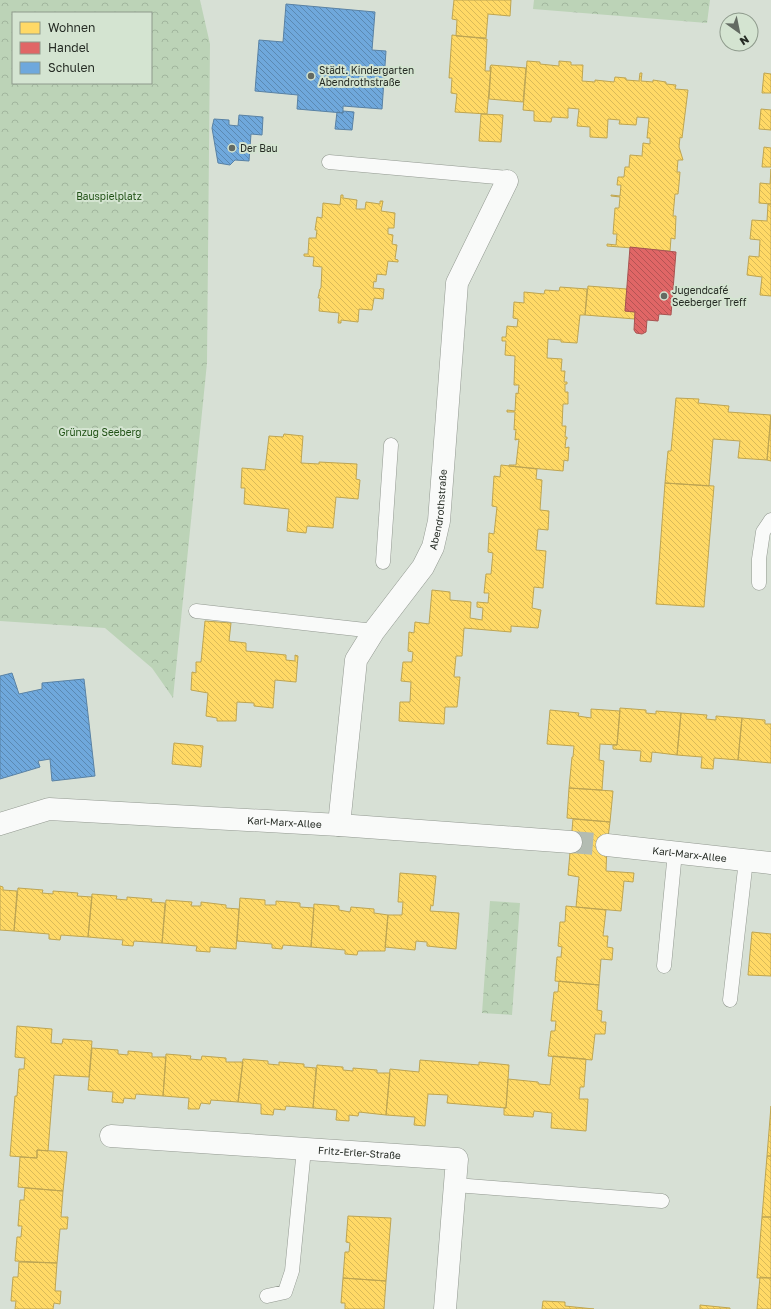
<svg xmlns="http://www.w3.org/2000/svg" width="771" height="1309" viewBox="0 0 771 1309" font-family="'Golos Text',sans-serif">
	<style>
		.park { fill: url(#park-crowns); fill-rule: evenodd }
		.homes { fill: url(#homes-back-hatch); stroke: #bea552 }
		.shops { fill: url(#shops-back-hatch); stroke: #a85452 }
		.schools { fill: url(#schools-back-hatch); stroke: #5982a5 }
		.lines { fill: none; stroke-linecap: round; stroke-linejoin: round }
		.minor-tunnel { stroke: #b3bcb2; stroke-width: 22; stroke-dasharray: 22 11; stroke-linecap: butt }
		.service-casing { stroke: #929890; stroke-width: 15 }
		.minor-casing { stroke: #929890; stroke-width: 23 }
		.service { stroke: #f9faf9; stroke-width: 14 }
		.minor { stroke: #f9faf9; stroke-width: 22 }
		.poi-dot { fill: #636a62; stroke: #d4e4d1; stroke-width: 1.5 }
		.labels { text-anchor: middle; stroke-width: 4; stroke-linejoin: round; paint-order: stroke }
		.poi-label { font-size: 10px; fill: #252b24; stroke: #d4e4d1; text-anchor: start }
		.park-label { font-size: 10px; fill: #215216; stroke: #d4e4d1 }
		.street-label { font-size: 10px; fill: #252b24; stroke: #d4e4d1 }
	</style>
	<defs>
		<pattern id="park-crowns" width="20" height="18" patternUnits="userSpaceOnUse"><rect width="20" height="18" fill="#bcd3b7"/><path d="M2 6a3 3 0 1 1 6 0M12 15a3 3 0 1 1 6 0" fill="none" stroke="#a1b59d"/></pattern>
		<pattern id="homes-back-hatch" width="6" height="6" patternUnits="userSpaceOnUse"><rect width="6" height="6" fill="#ffd966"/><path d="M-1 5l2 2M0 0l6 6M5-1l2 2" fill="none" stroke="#daba58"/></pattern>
		<pattern id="shops-back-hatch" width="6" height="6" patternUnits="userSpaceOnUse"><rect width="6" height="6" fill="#e06666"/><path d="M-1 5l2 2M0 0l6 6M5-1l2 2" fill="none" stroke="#b55454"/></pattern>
		<pattern id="schools-back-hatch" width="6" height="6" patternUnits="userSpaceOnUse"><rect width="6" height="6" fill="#6fa8dc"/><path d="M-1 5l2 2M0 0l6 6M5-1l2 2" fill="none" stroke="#5b89b2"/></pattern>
	</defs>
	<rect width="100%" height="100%" fill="#d7e0d5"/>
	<path class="park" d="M0,0H200L210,44L207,363L173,698L152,668L105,628L0,621ZM13,13H151V83H13Z
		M534,0H710L707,23L533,9Z
		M490,901L520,903L512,1015L482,1013Z"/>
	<path class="homes" d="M454,0H511L510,16L488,14L486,38L456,36L457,20L452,19Z
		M452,35L487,39L485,71H490V67H491L487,114L455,112L457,94L451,93L452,78H449Z
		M527,61L540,62V64L559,66V61L571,62V65H583L582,81L595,82V80L614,82L615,77L626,78V80L639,81L640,73H642L641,81L653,82V80L666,82V84L676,85L675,89L688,90L682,138L680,137L679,147L683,160H678L677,172H680L679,184L678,194H675L673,216H676L675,239L671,238L670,251L607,246V244L616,245L617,234H613L615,208H619L620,197L611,196V195L620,196L621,185H617L618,177H624L625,167H629L630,155L642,156L643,143L650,144V138H647L649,118L637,117L636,125L619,124L620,120L608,119L607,138L590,137V127L577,126L579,109L568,108V118L552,117L551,122L534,121V111L523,110Z
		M491,65L526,68L523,102L489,99L491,67H490Z
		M764,73L771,74V93H762Z
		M761,109L771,110V130L759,129Z
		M481,114L503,115L501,142L479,141Z
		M764,147L771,148V167H762Z
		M771,169V204L759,203L760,183L770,184Z
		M341,195H343V198L357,200L356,209H365L366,202L380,204V201H383L381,211L395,213L394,228H388V234L393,235L392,244L397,245L395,259L398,260V262L388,261L386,275L377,274L376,282L374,281L373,288L384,289L383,299L374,298L372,310L359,309L358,322L341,320V323H338L339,313L319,311L320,298H318L320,289L321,288L322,267L313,266L314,257L304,256V254H308L309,238H316L317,230H315L317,217L322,218L323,203L340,205Z
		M768,204H771V296L760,295L762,277L747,275L749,256L759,257L760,240L750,239L752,220L767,221Z
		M588,286L627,289L625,311L635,312V319L585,315Z
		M560,287L587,289L585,315H580L577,343L561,342V340L548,339L547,358L562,359L561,371H565L564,382H567V384H565V392H568V404H563L562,426H566L565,437H567V439H566L565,448L569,447L568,461L564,460L563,471L509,466V465H516L519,439L515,440L516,429L514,430L515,412H507V410L515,411L516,393L518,394L519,385H514L515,356L505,355L506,341H502V337H506L507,326L517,327L518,319L513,318L514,302L524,303V292L544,294L545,290L559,291Z
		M676,398L699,399L698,403L729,406L728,412L771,415L767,460L738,458L740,441L713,439L709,486L665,483L668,451H671Z
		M771,416V461L767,460Z
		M284,434L303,436L301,463L319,464V462L357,464L356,479L360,480L358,499L336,497L333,528L307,526L306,533L287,531L289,509L244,504L245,488H241L242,468L265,470L269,436L283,437Z
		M501,465L537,469L536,479L542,480L540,510L549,511L548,530L538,529L536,550L546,551L543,588L534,587L532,608L541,610L538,628L511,626V632L464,628L462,656H456L454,677H460L457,707H445L444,724L399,721L400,702H410L411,682L401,681L403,662H412L413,652L408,651L409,632L414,633L415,622L429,624L432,590L450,592V600L471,602L470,618L482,620L483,608L477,607V602L488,603L489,593H484L486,574H491L493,553L488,552L489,533L494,534L497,507L492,506L494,476L500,477Z
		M665,483L714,486L704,607L656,604Z
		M205,621L231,623L229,641L246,643V651L286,655V660L295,661V655L298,656L296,682L275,680L273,708L254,706V703L237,702L236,721H217V718L206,716L208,693L191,690L192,672L196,673V662H201Z
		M620,708L646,710V713L656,714V711L681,713L677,755L652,752L651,762L640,761L641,751L613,749V745H617Z
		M591,709L620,711L617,745L600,744L599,760L604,761L602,790L569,788L572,757H573L574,746L547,744L550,710L579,713L578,716L591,718Z
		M681,713L707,715L706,719L716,720V716L742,718L738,760L714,758L713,769L701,768L702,757L677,755Z
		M742,718L765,720V724H771V763L738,760Z
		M174,743L203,746L201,767L172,764Z
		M569,788L613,791L610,822L567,818Z
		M573,819L610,822L607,845L606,871L634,873L633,882L624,881L621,911L576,907L579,877L568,875Z
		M400,873L436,876L433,906L431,905L430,911L459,913L456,949L427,946V942L416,941L415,950L385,947L388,915H402L403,902H398Z
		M0,886L3,887V890L17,891L14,931L0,930Z
		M18,888L43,890L42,893L53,894V891L78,893L77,896L92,897L88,937L61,935L60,940L49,939V934L14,931Z
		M92,894L117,896L116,899L127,900V897L152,899L151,902L165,903L162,943L134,941L133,946L122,945L123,940L88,937Z
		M240,898L265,900V905H276V901L300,903V907L314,908L311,947L283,945L282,949L272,948V944L237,941Z
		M166,900L192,902L191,906H201V902L226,905V908L239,909L236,949L210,947V952L196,951L197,946L162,943Z
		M314,904L339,906V910L350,912L351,907L374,909V913L388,915L385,951H358L357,955L345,954V950L311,947Z
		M566,906L606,910L603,936H608L607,947L613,948L612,960L601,959L599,985L555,981L557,957H561L562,947L558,946L560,922H565Z
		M752,932L771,934V976L748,975Z
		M559,981L599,985L597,1010L602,1011L601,1022H606L605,1034H595L592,1060L548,1056L551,1031H555L556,1021H551L554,992H558Z
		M17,1026L52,1029L51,1043L62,1044L63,1039L92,1041L89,1077L54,1075L48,1151L37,1150V1158L10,1156L15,1096H17L19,1069H24L25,1058L15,1057Z
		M92,1048L118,1050V1054L128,1055V1051L152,1053V1057H166L163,1096L136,1094L135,1099L124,1098L123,1103L112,1102L113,1092L88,1090Z
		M166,1054L191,1056L190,1059L201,1060L202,1056L226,1058V1062H243L238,1102L211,1100L210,1104L201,1103L199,1109H188L189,1098L163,1096Z
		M553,1056L586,1059L584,1087H580L579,1099H588L586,1131L551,1128L552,1113L534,1111L533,1117L504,1115V1108H506L508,1079L538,1082L539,1084L550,1085Z
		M243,1059L268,1061V1064L279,1065V1062L304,1064V1067L316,1068L313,1108L286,1106L285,1110L274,1109L273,1115L261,1114V1104L238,1102Z
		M420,1060L479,1065V1062L509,1065L506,1108L447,1103L448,1095L428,1094L425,1126L414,1125L415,1117L386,1115L390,1069L419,1072Z
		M317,1065L343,1067V1070L353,1071V1068L377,1070V1073H390L386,1115L359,1112L358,1116L349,1115V1121L336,1120L337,1110L313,1108Z
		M771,1106V1156H767Z
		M37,1150L67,1152L63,1191L18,1187L20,1157L37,1158Z
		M767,1156H771V1217H762Z
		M25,1188L63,1191L61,1217H68L67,1229H60L57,1263L15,1261L17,1237H21L22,1226H18L20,1200H24Z
		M348,1216L391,1218L386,1281L343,1278L345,1252H349L350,1243L346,1242Z
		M762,1217H771V1278H757Z
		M19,1262L57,1263L55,1291H61L60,1304L54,1303L53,1309H15L16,1301H11L13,1277H18Z
		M760,1277L771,1278V1309H757Z
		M343,1278L386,1281L384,1309H345V1303H341Z
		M543,1301L565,1302V1306L594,1309H542Z
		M700,1305L730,1308V1309H700Z"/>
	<path class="shops" d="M630,247L676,252L671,315L659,314L658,321L647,320L646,332L642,334L636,333L634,330L635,312L625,311Z"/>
	<path class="schools" d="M286,4L375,12L372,50L386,51L382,109L343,106V113L297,109L298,95L255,91L259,40L283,42Z
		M343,111L354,112L352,130L335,129L337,112L343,113Z
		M239,115L263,117L262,135L251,134L249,161L235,160L230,165L218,163L212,128L214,119L229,120V125L238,126Z
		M12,673L19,694L42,689V683L84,679L95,776L52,781L50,759L38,761L40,767L0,779V676Z"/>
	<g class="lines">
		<path class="minor-tunnel" d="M571,842L607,845"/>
		<g class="service-casing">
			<path id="service" d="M329,162L508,178
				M383,562L391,445
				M759,583V559L763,532L771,520
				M196,611L374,631
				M664,966L675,852
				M730,1000L746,860
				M455,1185L662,1201
				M267,1296L285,1292L292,1271L304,1149"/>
		</g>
		<g class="minor-casing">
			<g id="minor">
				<path id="s1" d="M0,824L49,809L339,825L571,842"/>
				<path id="s2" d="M339,825L356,660L374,631L423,567L433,547L439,521L457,283L507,181"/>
				<path id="s3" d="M607,845L771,863"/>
				<path id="s4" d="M111,1136L457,1159L445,1309"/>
			</g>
		</g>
		<use href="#service" class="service"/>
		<use href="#minor" class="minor"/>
	</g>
	<g class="poi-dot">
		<circle cx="311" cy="76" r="4"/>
		<circle cx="232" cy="148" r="4"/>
		<circle cx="664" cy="296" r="4"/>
	</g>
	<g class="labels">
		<g class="poi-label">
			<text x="319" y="74">Städt. Kindergarten<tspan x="319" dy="12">Abendrothstraße</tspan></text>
			<text x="240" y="152">Der Bau</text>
			<text x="672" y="294">Jugendcafé<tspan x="672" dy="12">Seeberger Treff</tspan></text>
		</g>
		<g class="park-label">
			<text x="109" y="200">Bauspielplatz</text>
			<text x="100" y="436">Grünzug Seeberg</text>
		</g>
		<g class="street-label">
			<text dy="4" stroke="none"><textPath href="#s2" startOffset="341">Abendrothstraße</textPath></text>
			<text dy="4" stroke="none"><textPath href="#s1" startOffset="287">Karl-Marx-Allee</textPath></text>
			<text dy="4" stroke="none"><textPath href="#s3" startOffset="83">Karl-Marx-Allee</textPath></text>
			<text dy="4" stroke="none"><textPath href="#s4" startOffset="249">Fritz-Erler-Straße</textPath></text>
		</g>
	</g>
	<rect x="12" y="12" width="140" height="72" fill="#d4e4d1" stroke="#8e9a8c"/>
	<rect x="20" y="22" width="20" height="12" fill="#ffd966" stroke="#8e9a8c"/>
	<text x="48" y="32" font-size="12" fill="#252b24">Wohnen</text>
	<rect x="20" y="42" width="20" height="12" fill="#e06666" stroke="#8e9a8c"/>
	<text x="48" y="52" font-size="12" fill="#252b24">Handel</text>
	<rect x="20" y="62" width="20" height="12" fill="#6fa8dc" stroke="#8e9a8c"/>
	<text x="48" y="72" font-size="12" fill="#252b24">Schulen</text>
	<g transform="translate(739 32) rotate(147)"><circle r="19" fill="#d4e4d1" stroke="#8e9a8c"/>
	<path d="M0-3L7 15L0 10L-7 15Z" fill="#636a62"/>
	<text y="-6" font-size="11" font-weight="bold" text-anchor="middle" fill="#252b24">N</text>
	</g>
</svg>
